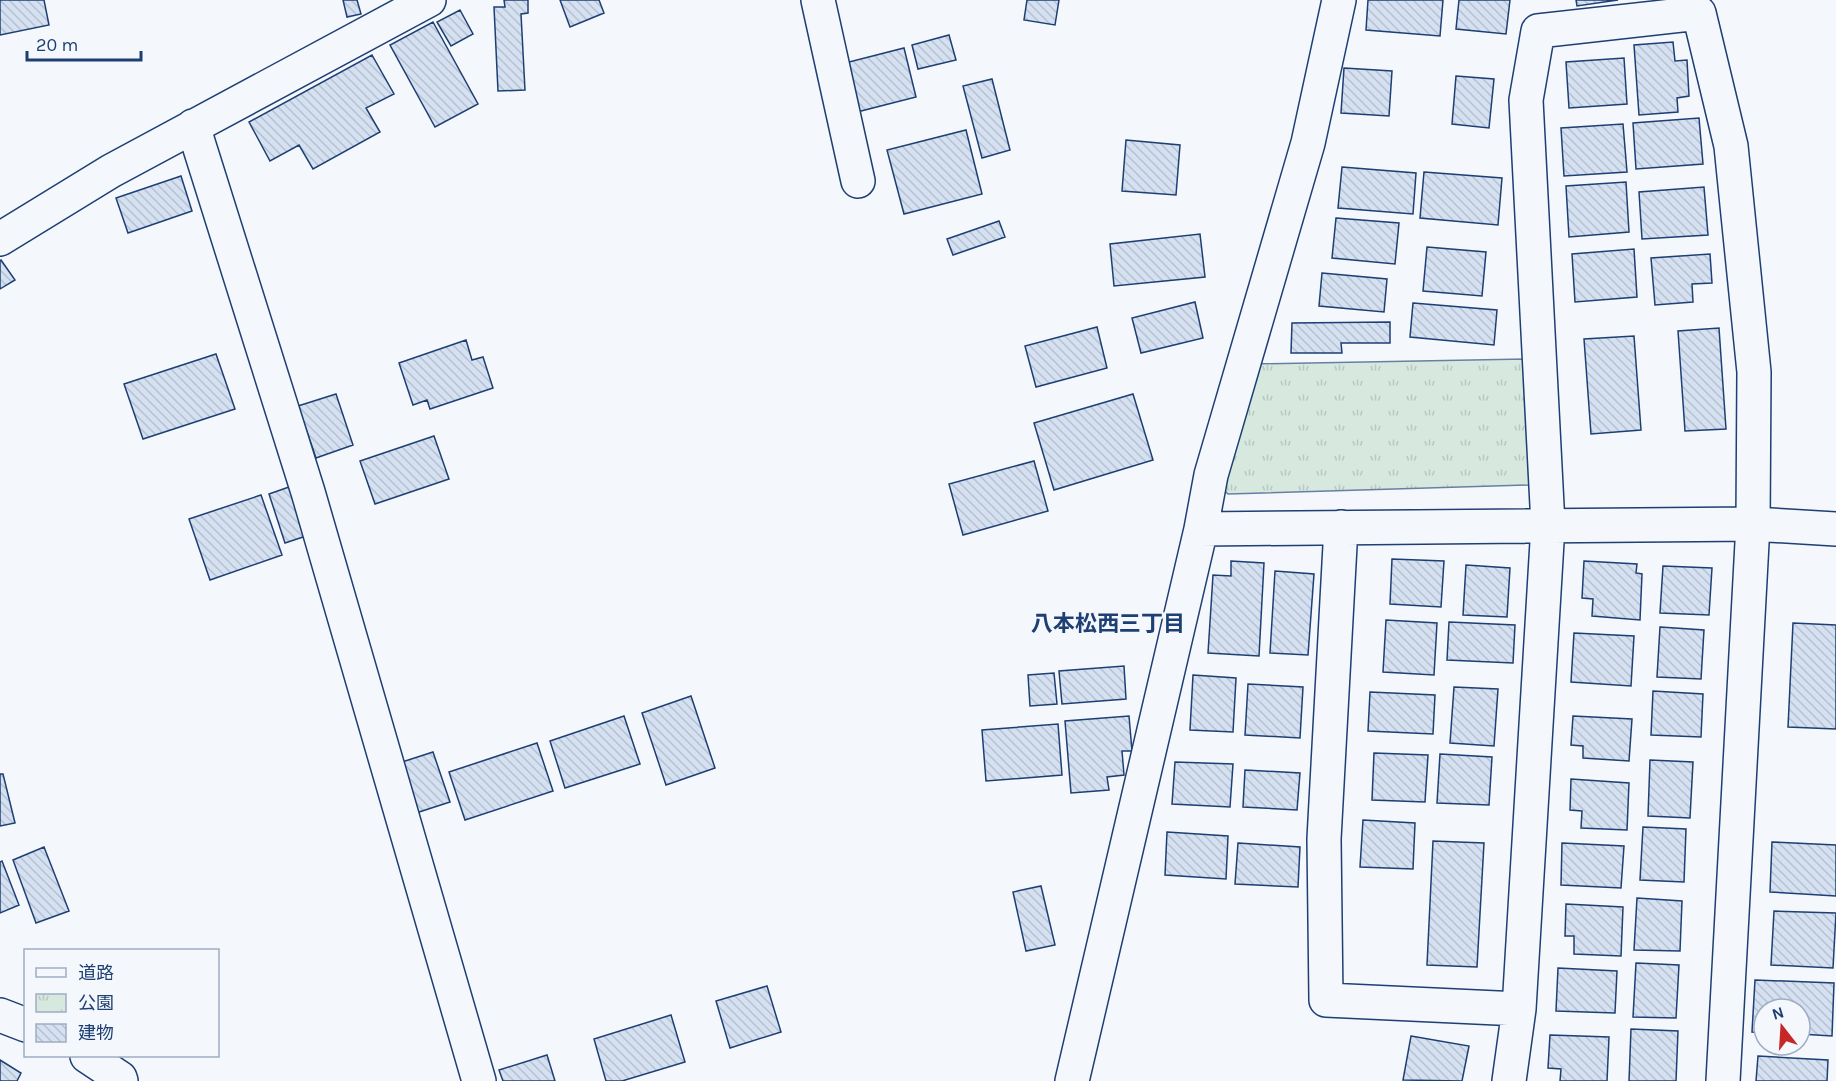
<svg xmlns="http://www.w3.org/2000/svg" width="1836" height="1081" viewBox="0 0 1836 1081" font-family="Karla,'Noto Sans JP',sans-serif">
	<style>
		.park { fill: url(#park-tufts); stroke: #687fa3; stroke-width: 1.5 }
		.building { fill: url(#building-back-hatch); stroke: #1d3f73; stroke-width: 1.5 }
		.lines { fill: none; stroke-linecap: round; stroke-linejoin: round }
		.minor-casing { stroke: #1d3f73; stroke-width: 36 }
		.minor { stroke: #f4f7fb; stroke-width: 33 }
		.labels { text-anchor: middle; stroke-width: 4.5; stroke-linejoin: round; paint-order: stroke }
		.neighbourhood-label { font-size: 22px; font-weight: bold; fill: #1d3f73; stroke: #f4f7fb }
	</style>
	<defs>
		<pattern id="park-tufts" width="24" height="20" patternUnits="userSpaceOnUse" patternTransform="scale(1.5)"><rect width="24" height="20" fill="#d7e8df"/><path d="M3 7l-1-3M5 7V3M7 7l1-3M15 17l-1-3M17 17v-4M19 17l1-3" fill="none" stroke="#b8c8c3"/></pattern>
		<pattern id="building-back-hatch" width="6" height="6" patternUnits="userSpaceOnUse" patternTransform="scale(1.5)"><rect width="6" height="6" fill="#d5e0f0"/><path d="M-1 5l2 2M0 0l6 6M5-1l2 2" fill="none" stroke="#b6c1d1"/></pattern>
	</defs>
	<rect width="100%" height="100%" fill="#f4f7fb"/>
	<path class="park" d="M1525,359L1529,485L1228,494L1219,485L1251,364Z"/>
	<path class="building" d="M0,0H44L49,25L0,35Z
		M343,0H357L361,14L347,17Z
		M504,0H528V13L521,14L525,90L498,91L494,7H505Z
		M560,0H599L604,13L570,27Z
		M1027,0H1059L1055,25L1024,20Z
		M1368,0H1443L1440,36L1366,30Z
		M1459,0H1510L1506,34L1456,29Z
		M1576,0H1618L1577,6Z
		M460,10L473,34L451,46L437,22Z
		M433,22L478,104L435,127L390,45Z
		M949,35L956,60L918,69L912,45Z
		M1673,42L1675,61L1687,60L1689,96L1677,98L1678,112L1639,115L1634,45Z
		M904,48L916,97L857,112L845,63Z
		M372,55L394,94L366,108L380,132L313,169L299,145L270,161L249,122Z
		M1624,58L1627,104L1569,108L1566,62Z
		M1344,68L1392,71L1389,116L1341,113Z
		M1456,76L1494,79L1489,128L1452,124Z
		M992,79L1010,150L982,158L963,86Z
		M1699,118L1703,164L1636,169L1633,123Z
		M1623,124L1627,172L1564,176L1561,128Z
		M966,130L982,194L904,214L887,150Z
		M1126,140L1180,145L1176,195L1122,191Z
		M1342,167L1416,173L1413,214L1338,208Z
		M1424,172L1502,178L1498,225L1420,218Z
		M181,176L192,211L128,233L116,198Z
		M1626,182L1629,232L1569,237L1566,186Z
		M1704,187L1708,235L1642,239L1639,192Z
		M1336,218L1399,223L1395,264L1332,258Z
		M999,221L1005,237L953,255L947,239Z
		M1200,234L1205,277L1114,286L1110,244Z
		M1427,247L1486,252L1482,296L1423,291Z
		M1634,249L1637,297L1575,302L1572,254Z
		M1710,254L1712,283L1692,284L1693,302L1655,305L1651,258Z
		M1,260L15,280L0,289V261Z
		M1322,273L1387,279L1384,312L1319,306Z
		M1195,302L1203,338L1141,353L1132,318Z
		M1413,303L1497,310L1494,345L1410,337Z
		M1390,322V343H1341L1342,353H1291L1292,323Z
		M1097,327L1107,368L1036,387L1025,346Z
		M1719,328L1726,429L1685,431L1678,331Z
		M1634,336L1641,430L1591,434L1584,339Z
		M466,340L472,360L483,357L493,388L430,409L427,400L413,405L399,363Z
		M216,354L235,409L143,439L124,384Z
		M336,394L353,445L316,458L298,406Z
		M1133,394L1153,460L1054,490L1034,423Z
		M434,436L449,479L375,504L360,461Z
		M1034,461L1048,511L963,535L949,484Z
		M289,487L306,536L285,543L269,494Z
		M261,495L282,555L210,580L189,519Z
		M1392,559L1444,561L1441,607L1390,604Z
		M1231,561L1264,563L1259,656L1208,653L1213,575L1231,576Z
		M1584,561L1637,564L1636,573L1642,574L1640,620L1592,616L1593,599L1582,598Z
		M1466,565L1510,568L1507,617L1463,615Z
		M1663,566L1712,568L1709,615L1660,613Z
		M1275,571L1314,574L1308,655L1270,653Z
		M1386,620L1437,623L1434,675L1383,672Z
		M1449,622L1515,625L1513,663L1447,660Z
		M1793,623L1836,625V729L1788,727Z
		M1660,627L1704,630L1701,679L1657,677Z
		M1574,633L1634,636L1631,686L1571,682Z
		M1124,666L1126,699L1062,704L1059,671Z
		M1054,673L1057,704L1030,706L1028,675Z
		M1193,675L1236,678L1233,732L1190,730Z
		M1248,684L1303,687L1300,738L1245,735Z
		M1454,687L1498,689L1494,746L1450,743Z
		M1653,691L1703,694L1701,737L1651,735Z
		M1370,692L1435,695L1433,734L1368,731Z
		M691,696L715,768L666,785L642,713Z
		M624,716L640,764L565,788L550,741Z
		M1129,716L1132,751H1122L1124,775L1107,777L1109,790L1071,793L1065,721Z
		M1573,716L1632,719L1629,761L1583,758V746L1571,745Z
		M1058,724L1062,775L986,781L982,730Z
		M537,743L553,791L465,820L449,772Z
		M433,752L450,802L416,813L399,763Z
		M1374,753L1428,755L1425,802L1372,800Z
		M1440,754L1492,757L1489,805L1437,803Z
		M1650,760L1693,762L1690,818L1648,816Z
		M1175,762L1233,764L1230,807L1172,804Z
		M1245,770L1300,773L1297,810L1243,807Z
		M0,774H3L15,823L0,826Z
		M1571,779L1629,783L1627,830L1581,828L1582,811L1570,810Z
		M1363,820L1415,823L1413,869L1360,867Z
		M1643,827L1686,829L1684,882L1640,880Z
		M1167,832L1228,836L1226,879L1165,875Z
		M1433,841L1484,843L1477,967L1427,965Z
		M1772,842L1836,845V896L1770,892Z
		M1238,843L1300,847L1298,887L1235,884Z
		M1562,843L1624,846L1621,888L1561,885Z
		M44,847L69,911L36,923L13,860Z
		M2,861L19,905L0,913V862Z
		M1041,886L1055,945L1026,951L1013,892Z
		M1637,898L1682,901L1680,951L1634,950Z
		M1566,904L1623,907L1621,956L1574,954V936H1565Z
		M1774,911L1836,913L1833,968L1771,965Z
		M1636,963L1679,965L1676,1018L1633,1017Z
		M1558,968L1617,971L1615,1013L1556,1011Z
		M1755,980L1834,983L1832,1036L1800,1034V1009H1764V1033L1752,1032Z
		M767,986L781,1032L730,1048L716,1001Z
		M671,1015L685,1062L622,1081H606L594,1039Z
		M1631,1029L1678,1031L1676,1081H1629Z
		M1550,1035L1609,1037L1607,1081H1560L1561,1069L1548,1068Z
		M1411,1036L1469,1046L1462,1081L1403,1080Z
		M547,1055L555,1081H503L499,1070Z
		M1758,1056L1828,1060L1827,1081H1756Z
		M0,1060L21,1073L17,1081H0Z"/>
	<g class="lines">
		<g class="minor-casing">
			<path id="minor" d="M818,0L858,181
				M193,126L308,492L479,1081
				M0,239L111,171L429,0
				M1341,527L1324,839L1326,1000L1519,1009
				M1201,529L1753,524L1836,529
				M0,1015L26,1025
				M87,1056L120,1078L121,1081
				M1072,1081L1201,529L1211,475L1308,143L1339,0
				M1509,1081L1519,1009L1548,525L1526,100L1538,31L1699,13L1731,146L1754,372L1753,524L1723,1081"/>
		</g>
		<use href="#minor" class="minor"/>
	</g>
	<g class="labels">
		<g class="neighbourhood-label">
			<text x="1108" y="631">八本松西三丁目</text>
		</g>
	</g>
	<rect x="24" y="949" width="195" height="108" fill="#f4f7fb" stroke="#9eadc5" stroke-width="1.5"/>
	<rect x="36" y="968" width="30" height="9" fill="#f4f7fb" stroke="#9eadc5" stroke-width="1.5"/>
	<text x="78" y="979" font-size="18" fill="#1d3f73">道路</text>
	<rect x="36" y="994" width="30" height="18" fill="url(#park-tufts)" stroke="#9eadc5" stroke-width="1.5"/>
	<text x="78" y="1009" font-size="18" fill="#1d3f73">公園</text>
	<rect x="36" y="1024" width="30" height="18" fill="url(#building-back-hatch)" stroke="#9eadc5" stroke-width="1.5"/>
	<text x="78" y="1039" font-size="18" fill="#1d3f73">建物</text>
	<g transform="translate(1782 1027) rotate(343)"><circle r="28" fill="#f4f7fb" stroke="#9eadc5" stroke-width="1.5"/>
	<path d="M0-4.5L10 22L0 15L-10 22Z" fill="#c62828"/>
	<text y="-9" font-size="16" font-weight="bold" text-anchor="middle" fill="#1d3f73">N</text>
	</g>
	<path d="M27 51v9h114v-9" fill="none" stroke="#1d3f73" stroke-width="3"/>
	<text x="36" y="51" font-size="18" fill="#1d3f73" stroke="#f4f7fb" stroke-width="4.5" paint-order="stroke">20 m</text>
</svg>
